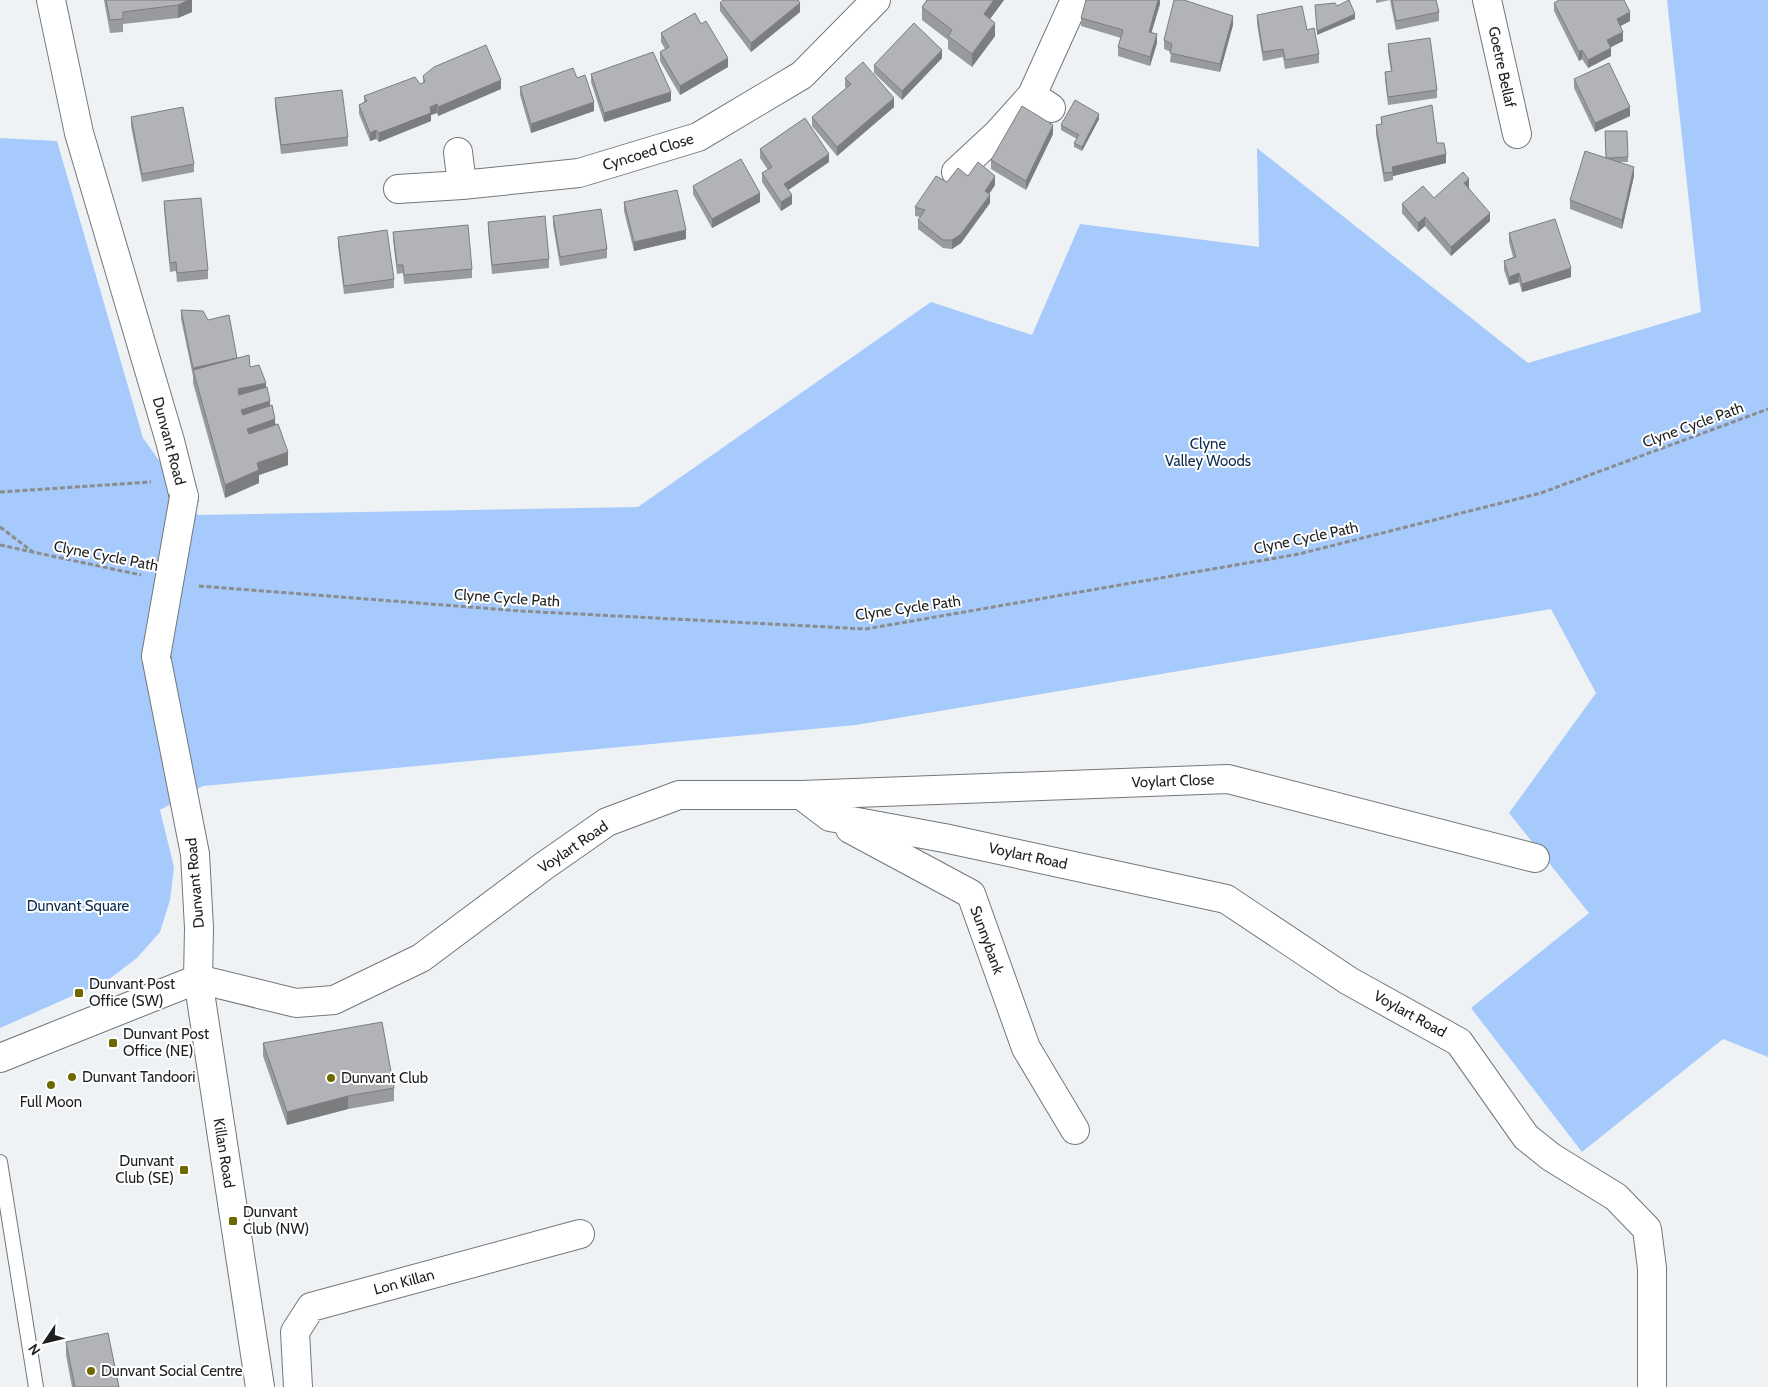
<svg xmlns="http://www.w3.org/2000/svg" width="1768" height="1387" viewBox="0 0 1768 1387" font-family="Cabin,sans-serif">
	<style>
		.green { fill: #a5cafb }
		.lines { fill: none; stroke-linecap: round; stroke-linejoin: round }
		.service-casing { stroke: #747679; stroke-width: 16 }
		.minor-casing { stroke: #747679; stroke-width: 30 }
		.tertiary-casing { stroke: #747679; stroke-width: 30 }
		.secondary-casing { stroke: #747679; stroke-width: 30 }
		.path { stroke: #8a8c8e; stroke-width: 3; stroke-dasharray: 5 2.5; stroke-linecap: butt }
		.service { stroke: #fff; stroke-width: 14 }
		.minor { stroke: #fff; stroke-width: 28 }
		.tertiary { stroke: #fff; stroke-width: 28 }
		.secondary { stroke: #fff; stroke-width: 28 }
		.secondary-bridge-casing { stroke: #747679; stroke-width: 30; stroke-linecap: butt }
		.secondary-bridge { stroke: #fff; stroke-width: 28 }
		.wall { fill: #989a9d }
		.shaded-wall { fill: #7c7d7f }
		.building { fill: #b1b3b6; stroke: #7c7d7f }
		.poi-dot { fill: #6e6800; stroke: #fff; stroke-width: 2 }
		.labels { text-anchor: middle; stroke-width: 4; stroke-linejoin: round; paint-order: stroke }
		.street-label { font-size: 15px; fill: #1e1f20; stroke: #fff }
		.park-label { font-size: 15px; fill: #0a2b52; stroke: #fff }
		.poi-label { font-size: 15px; fill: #1e1f20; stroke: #fff; text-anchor: start }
	</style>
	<rect width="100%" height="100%" fill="#eff2f5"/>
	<path class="green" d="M1667,0H1768V1057L1723,1039L1582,1152L1471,1008L1589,913L1509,813L1596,693L1551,609L856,725L203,786L160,810L174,867L170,900L160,932L137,958L108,980L0,1028V138L57,141L143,438L198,515L638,507L931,302L1032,335L1080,224L1259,247L1257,148L1528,363L1701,312Z"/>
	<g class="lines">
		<g class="service-casing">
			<path id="service" d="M0,1162L36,1387"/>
		</g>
		<g class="minor-casing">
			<path id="minor" d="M1487,0L1517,134
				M1032,95L1075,0
				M458,152L462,185
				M956,172L997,134L1032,95L1051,108
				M398,189L462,185L579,173L698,137L802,75L876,0
				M801,795L1228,779L1535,858
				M850,829L971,894L1026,1048L1075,1130
				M198,979L296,1003L334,1000L421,958L544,866L607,822L679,795H801L830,817L944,838L1226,899L1349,981L1459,1042L1526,1137L1551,1157L1616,1197L1647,1229L1652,1268V1387
				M298,1387L295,1332L311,1307L580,1234"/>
		</g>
		<g class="tertiary-casing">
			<path id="tertiary" d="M198,979L260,1387"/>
		</g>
		<g class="secondary-casing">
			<path id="secondary" d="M51,0L79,133L170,441L184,497
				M0,1058L198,979L199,928L195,854L156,656"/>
		</g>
		<path class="path" d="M0,492L151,482
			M0,527L33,552
			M0,545L141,575
			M199,586L521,611L866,629L1299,554L1541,493L1768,409"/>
		<use href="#service" class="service"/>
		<use href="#minor" class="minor"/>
		<use href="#tertiary" class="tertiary"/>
		<use href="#secondary" class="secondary"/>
		<g class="secondary-bridge-casing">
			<path id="secondary-bridge" d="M156,656L184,497"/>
		</g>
		<use href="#secondary-bridge" class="secondary-bridge"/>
	</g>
	<path class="wall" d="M104,0H192V12L178,18L123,24V32L110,33Z
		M927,0H1004L990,19L995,36L972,67L948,49V40L922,20V7Z
		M1160,0V4L1151,33L1157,43L1150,66L1118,56V47L1121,38L1081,26V18Z
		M1376,0H1436L1439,12V21L1396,30L1390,0L1376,3Z
		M720,3L800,12L751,52L720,11Z
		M1554,3L1630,21L1620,26L1623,41L1611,47V56L1588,68L1582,59L1579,61L1554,11Z
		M1257,15L1307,30L1319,54V63L1285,69L1283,57L1263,61L1257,24Z
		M1233,25L1220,72L1170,62L1171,52L1164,49V40Z
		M661,33L728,67L680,95L660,61V52L665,49L661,42Z
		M1388,44L1437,90V98L1388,105L1385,80V72L1391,71L1388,52Z
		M942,58L902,100L874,73V65Z
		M591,74L671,101L604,122L591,82Z
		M423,76L501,89L438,116L437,113L431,115V121L379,142L376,139L370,141L359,114V105L364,103V96L420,84L423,83Z
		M577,78L594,111L531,133L520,95V87Z
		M845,78L894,107L837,156L812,126V117L846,88L845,87Z
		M1574,79L1630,116L1595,132L1574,88Z
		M275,98L348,137V146L281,154L275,106Z
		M131,117L194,164V172L142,182L131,126Z
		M1381,117L1437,143L1446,163L1393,176V180L1384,182L1376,134V125L1381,124Z
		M1099,119L1082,151L1074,147V143L1077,139L1061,130V125Z
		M1053,134L1026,190L991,169V160Z
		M760,149L829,162L788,190L792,204L781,211L762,182V173L768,170L760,158Z
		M1628,157V162H1619L1634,176L1622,229L1570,209V200L1606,158Z
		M968,176L995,185L989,194L990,203L961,243L952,249L943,248L918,229V220L920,217L915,216V207L947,182Z
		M693,186L760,202L712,228L693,194Z
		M1469,188L1490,221L1451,256L1425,226L1418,232L1402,213V204L1434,198Z
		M164,201L208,270V279L177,282L176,271L170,272L164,209Z
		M624,202L686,239L634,251L624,211Z
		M553,216L607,249V258L560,266L553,225Z
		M488,222L549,259V268L492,274L488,230Z
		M393,232L472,269V278L404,284L403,273L397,274L393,240Z
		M1509,233L1571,277L1522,292L1519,282L1509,285L1504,270V261L1513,257L1509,242Z
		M338,237L394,279V288L344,294L338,246Z
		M181,310L208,320L237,358L250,367L266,387L270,405L288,465L259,475V483L225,498L193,383V376L181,319Z
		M263,1043L394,1088V1101L348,1109L287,1125L263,1056Z
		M66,1342L119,1387H72L66,1355Z"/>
	<path class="shaded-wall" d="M189,0H192V12L178,18V5Z
		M994,0H1004L984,27V14Z
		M1158,0H1160V4L1149,41V32Z
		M800,3V12L751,52V43Z
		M1630,12V21L1617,28V19Z
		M1355,14V19L1317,35V31Z
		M1233,16V25L1220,72V64Z
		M995,23V36L972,67V54Z
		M1623,32V41L1607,49V40Z
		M1157,34V43L1150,66V57Z
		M1611,48V56L1588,68V60Z
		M942,50V58L902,100V91Z
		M1582,50V59L1579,61V52Z
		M728,58V67L680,95V86Z
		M501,80V89L438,116V107Z
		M671,92V101L604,122V113Z
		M894,98V107L837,156V147Z
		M594,102V111L531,133V124Z
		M437,104V113L431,115V121L379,142V133Z
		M1630,107V116L1595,132V123Z
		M1099,114V119L1082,151V147Z
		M1053,125V134L1026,190V181Z
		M376,130V139L370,141V133Z
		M829,154V162L784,193V184Z
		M1446,154V163L1393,176L1392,167Z
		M1634,167V176L1622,229V220Z
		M995,176V185L985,200V191Z
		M1469,179V188L1464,192V183Z
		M760,193V202L712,228V219Z
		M792,195V204L781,211V202Z
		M990,195V203L961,243L952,249V240Z
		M1490,213V221L1451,256V247Z
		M1425,217V226L1418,232V223Z
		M686,230V239L634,251V242Z
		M1571,268V277L1522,292V284Z
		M1519,273V282L1509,285V277Z
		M237,358L193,371V368Z
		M266,383V396L238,402V389Z
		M270,401V414L241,423V410Z
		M275,419V432L247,442V429Z
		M288,452V465L259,475V483L225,498V485L257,463Z
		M348,1096V1109L287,1125V1112Z"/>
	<path class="building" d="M106,0H189L178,5L123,12V19L110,20Z
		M723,0H798L800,3L751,43L720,3Z
		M927,0H994L984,14L995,23L972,54L948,36L952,30L922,7Z
		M1086,0H1158L1149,32L1157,34L1150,57L1118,47L1123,30L1081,18Z
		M1174,0H1184L1233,16L1220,64L1170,53L1172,44L1164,40Z
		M1349,0L1355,14L1317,31L1315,5L1335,3L1337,6Z
		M1392,0H1436L1439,12L1396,21Z
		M1559,0H1624L1630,12L1617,19L1623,32L1607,40L1611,48L1588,60L1582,50L1579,52L1554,3Z
		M1302,6L1307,30L1314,28L1319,54L1285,60L1283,49L1263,52L1257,15Z
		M695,13L701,24L706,21L728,58L680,86L660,52L669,47L661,33Z
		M914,23L942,50L902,91L874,65Z
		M1430,38L1437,90L1388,97L1385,72L1392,71L1388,44Z
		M486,45L501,80L438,107L437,104L430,107L431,113L379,133L376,130L370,133L359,105L367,101L364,96L415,77L420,84L425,82L423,76L434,67Z
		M653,52L671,92L604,113L591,74Z
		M863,62L894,98L837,147L812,117L851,84L845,78Z
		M1609,63L1630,107L1595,123L1574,79Z
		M573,68L577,78L585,75L594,102L531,124L520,87Z
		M342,90L348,137L281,145L275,98Z
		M1075,100L1099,114L1082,147L1074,143L1079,135L1061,125Z
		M1432,105L1437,143H1444L1446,154L1392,167L1393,172L1384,173L1376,125L1382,124L1381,117Z
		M1022,106L1053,125L1026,181L991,160Z
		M183,107L194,164L142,174L131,117Z
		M805,118L829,154L784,184L792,195L781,202L762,173L772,167L760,149Z
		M1605,131H1627L1628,157L1608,158H1606Z
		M1585,151L1634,167L1622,220L1570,200Z
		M741,159L760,193L712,219L693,186Z
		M978,162L995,176L985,191L990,195L961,234L952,240H943L918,220L925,210L915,207L936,176L947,182L958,168L968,176Z
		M1463,172L1469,179L1464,183L1490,213L1451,247L1425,217L1418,223L1402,204L1423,186L1434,198Z
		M677,190L686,230L634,242L624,202Z
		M201,198L208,270L177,273L176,262L170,263L164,201Z
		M601,209L607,249L560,257L553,216Z
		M545,216L549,259L492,265L488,222Z
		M1555,219L1571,268L1522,284L1519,273L1509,277L1504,261L1516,257L1509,233Z
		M468,225L472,269L404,275L403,265H397L393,232Z
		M387,230L394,279L344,286L338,237Z
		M181,310L203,311L208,320L229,315L237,358L193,368Z
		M249,355L250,367L259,365L266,383L238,389L239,395L267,387L270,401L241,410L243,415L272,405L275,419L247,429L249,434L278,424L288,452L257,463L259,470L225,485L193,370Z
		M382,1022L394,1088L348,1096L287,1112L263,1043Z
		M108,1333L119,1387H75L66,1342Z"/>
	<g class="poi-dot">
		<rect x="74" y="988" width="10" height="10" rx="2.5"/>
		<rect x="108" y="1038" width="10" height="10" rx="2.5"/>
		<circle cx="72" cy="1077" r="5"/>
		<circle cx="331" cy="1078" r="5"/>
		<circle cx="51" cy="1085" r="5"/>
		<rect x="179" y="1165" width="10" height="10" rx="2.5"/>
		<rect x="228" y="1216" width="10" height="10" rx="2.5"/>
		<circle cx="91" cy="1371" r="5"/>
	</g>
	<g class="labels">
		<g class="street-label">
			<text transform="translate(1502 67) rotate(78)" y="5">Goetre Bellaf</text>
			<text transform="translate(648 152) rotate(-17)" y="5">Cyncoed Close</text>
			<text transform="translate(1693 425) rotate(-20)" y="5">Clyne Cycle Path</text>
			<text transform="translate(169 441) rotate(75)" y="5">Dunvant Road</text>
			<text transform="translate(1306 538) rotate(-12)" y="5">Clyne Cycle Path</text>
			<text transform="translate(106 556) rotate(11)" y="5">Clyne Cycle Path</text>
			<text transform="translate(507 598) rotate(4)" y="5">Clyne Cycle Path</text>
			<text transform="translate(908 608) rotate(-8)" y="5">Clyne Cycle Path</text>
			<text transform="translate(1173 781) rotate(-2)" y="5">Voylart Close</text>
			<text transform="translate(573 847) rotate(-34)" y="5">Voylart Road</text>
			<text transform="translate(1028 856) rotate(12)" y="5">Voylart Road</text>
			<text transform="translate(195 883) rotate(-95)" y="5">Dunvant Road</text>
			<text transform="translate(987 940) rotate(70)" y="5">Sunnybank</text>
			<text transform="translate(1410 1014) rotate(29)" y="5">Voylart Road</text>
			<text transform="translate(224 1153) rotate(81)" y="5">Killan Road</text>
			<text transform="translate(404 1282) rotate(-15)" y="5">Lon Killan</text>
		</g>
		<g class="park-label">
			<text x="1208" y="449">Clyne<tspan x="1208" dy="17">Valley Woods</tspan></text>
			<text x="78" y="911">Dunvant Square</text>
		</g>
		<g class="poi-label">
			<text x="89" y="989">Dunvant Post<tspan x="89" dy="17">Office (SW)</tspan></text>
			<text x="123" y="1039">Dunvant Post<tspan x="123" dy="17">Office (NE)</tspan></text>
			<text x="82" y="1082">Dunvant Tandoori</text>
			<text x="341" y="1083">Dunvant Club</text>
			<text x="51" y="1107" text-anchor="middle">Full Moon</text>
			<text x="174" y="1166" text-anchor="end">Dunvant<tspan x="174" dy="17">Club (SE)</tspan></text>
			<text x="243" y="1217">Dunvant<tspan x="243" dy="17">Club (NW)</tspan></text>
			<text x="101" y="1376">Dunvant Social Centre</text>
		</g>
	</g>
	<g transform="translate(45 1342) rotate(235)" stroke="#ffffff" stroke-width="4" paint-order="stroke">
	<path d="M0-4L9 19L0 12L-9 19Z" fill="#1e1f20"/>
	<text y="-8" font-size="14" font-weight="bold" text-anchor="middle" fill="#1e1f20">N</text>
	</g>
</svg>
